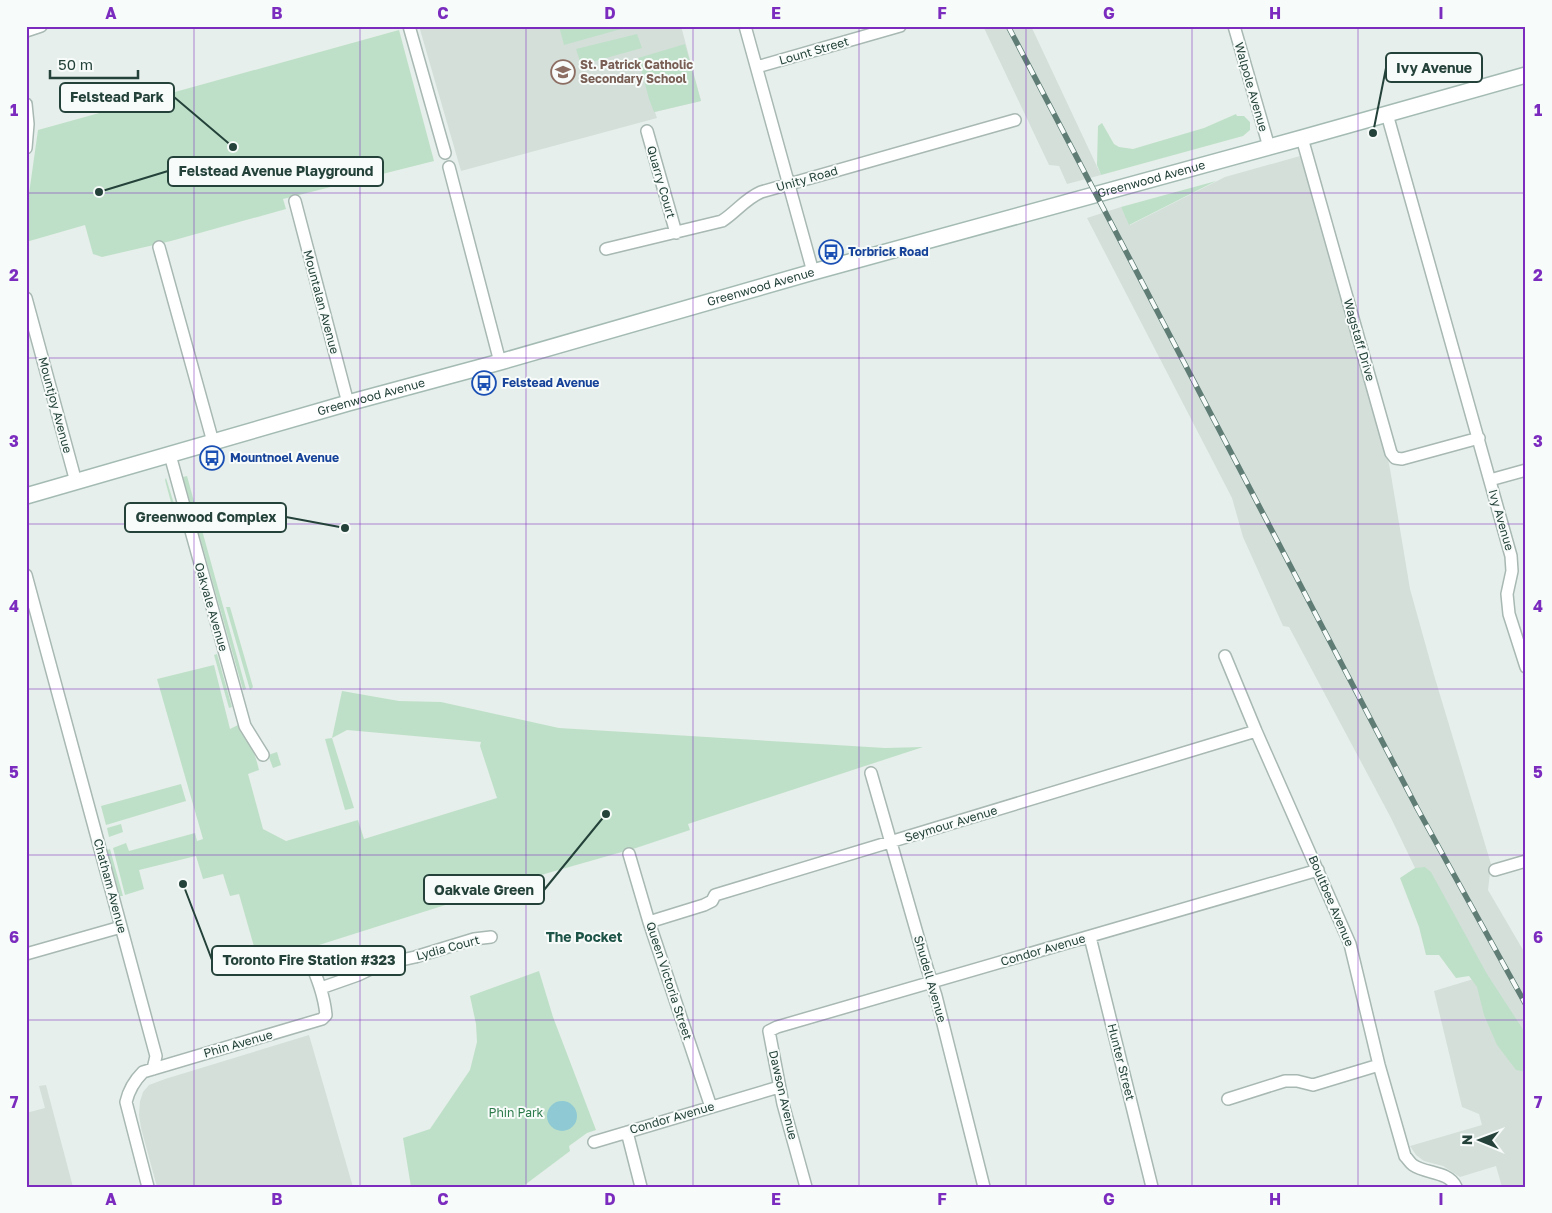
<svg xmlns="http://www.w3.org/2000/svg" width="1552" height="1213" viewBox="0 0 1552 1213" font-family="'Golos Text',sans-serif">
	<style>
		.built { fill: #d4dfda }
		.green { fill: #bfe0c8 }
		.water { fill: #8ec9d4 }
		.lines { fill: none; stroke-linecap: round; stroke-linejoin: round }
		.street-casing { stroke: #a8b8b2; stroke-width: 14 }
		.secondary-casing { stroke: #a4bbb3; stroke-width: 18 }
		.street { stroke: #fff; stroke-width: 11 }
		.secondary { stroke: #fff; stroke-width: 15 }
		.rail-casing { stroke: #5f7d75; stroke-width: 5.5 }
		.rail { stroke: #f7fbf9; stroke-width: 4; stroke-dasharray: 11; stroke-linecap: butt }
		.grid { fill: none; stroke: #7b2cbf; stroke-width: 1; stroke-opacity: 0.55 }
		.labels { text-anchor: middle; stroke-width: 4; stroke-linejoin: round; paint-order: stroke }
		.street-label { font-size: 12px; fill: #24423a; stroke: #f7fbf9 }
		.education-label { font-size: 12px; font-weight: bold; fill: #785e54; stroke: #f7fbf9; text-anchor: start }
		.transit-label { font-size: 12px; font-weight: bold; fill: #164399; stroke: #f7fbf9; text-anchor: start }
		.park-label { font-size: 12px; fill: #2d7a4b; stroke: #f7fbf9 }
		.neighbourhood-label { font-size: 14px; font-weight: bold; fill: #1f5548; stroke: #f7fbf9 }
		.leader { fill: none; stroke: #24423a; stroke-width: 2 }
		.callout-dot { fill: #24423a; stroke: #f7fbf9; stroke-width: 2 }
		.callout { fill: #f7fbf9; stroke: #24423a; stroke-width: 2 }
		.callout-label { font-size: 14px; text-anchor: middle; font-weight: bold; fill: #24423a }
		.neatline { fill: none; stroke: #7b2cbf; stroke-width: 2 }
		.grid-label { font-size: 16px; text-anchor: middle; font-weight: bold; fill: #7b2cbf }
	</style>
	<rect width="100%" height="100%" fill="#e6efeb"/>
	<path class="built" d="M419,26H681L701,101L655,112L657,118L461,171Z
		M983,26H1031L1101,175L1067,184L1059,166L1049,165Z
		M1300,156L1385,446L1390,469L1410,589L1434,675L1491,864L1488,890L1526,955V1187H1502L1496,1166L1460,1177L1443,1166L1424,1161L1416,1155L1410,1146L1482,1125L1479,1114L1462,1107L1434,991L1480,977L1415,868L1391,818L1289,627L1283,626L1243,537L1232,498L1087,218L1121,207L1130,225L1225,177Z
		M309,1035L353,1187H157L141,1128L139,1115L140,1101L143,1092L149,1085L165,1079Z
		M46,1085L73,1187H26V1113L45,1108L39,1086Z"/>
	<path class="green" d="M559,26H632L564,45Z
		M399,30L434,161L283,199L286,209L171,241L102,257L93,254L85,225L26,242V215L38,130Z
		M637,34L642,48L581,65L576,49Z
		M685,44L701,101L654,112L649,99L638,58Z
		M1236,114L1237,116H1244L1250,122V130L1243,136L1101,175L1097,165L1098,126L1102,123L1114,144L1119,147L1133,149L1204,128Z
		M1216,181L1129,225L1121,207Z
		M187,476L246,689L243,690L183,477Z
		M166,478L179,520L176,521L165,480Z
		M226,607H230L253,687L250,690Z
		M217,654L232,707L229,708L214,655Z
		M214,665L230,729L238,725C240,734 246,739 251,746C255,754 257,762 259,770L248,774L263,829L286,841L358,820L364,839L497,798L480,746L481,742L347,730L332,738L354,808L345,810L325,739L332,738L342,691L399,701L441,702L559,728L885,748L923,747L688,824L690,830L636,848L527,879L259,964L239,894L230,896L223,874L203,879L196,856L139,870L144,889L125,895L113,848L126,843L129,851L195,833L197,841L203,839L157,679Z
		M277,752L281,765L273,768L268,755Z
		M181,784L186,801L106,825L101,806Z
		M121,824L123,832L109,837L107,828Z
		M110,849L123,896H120L107,850Z
		M1425,867L1431,872L1487,974L1526,1034V1072L1516,1070L1497,1045L1484,1015L1477,987L1469,976L1456,978L1439,955H1426L1419,927L1400,878L1415,868Z
		M539,971L553,1017L596,1130L587,1133L569,1146L570,1151L522,1187H411L403,1138L430,1129L470,1070L477,1042L476,1024L470,996Z"/>
	<path class="water" d="M547 1116a15 15 0 1 1 30 0a15 15 0 1 1-30 0Z"/>
	<g class="lines">
		<g class="street-casing">
			<path id="street" d="M409,26L445,153
				M745,26L813,272
				M1234,26L1269,147
				M26,31L41,26
				M757,67L900,26
				M26,104L28,124L26,148
				M1387,114L1511,556L1512,571L1507,594L1509,614L1526,667
				M647,131L676,233
				M1302,138L1391,453L1395,458L1402,459L1479,438
				M449,167L500,362
				M295,201L348,403
				M159,247L213,442
				M606,249L722,221C736,212 745,199 761,192L1015,120
				M26,298L76,482
				M170,455L245,726L263,755
				M1490,480L1526,470
				M26,575L156,1056L153,1069
				M1225,656L1256,731L1350,944L1379,1065L1405,1156C1408,1159 1410,1163 1413,1165C1426,1174 1449,1171 1456,1187
				M871,773L927,968L936,996L984,1187
				M629,854L649,922L711,1107
				M1495,870L1526,861
				M649,922L704,905L712,901L715,895L1256,731
				M1090,937L1152,1187
				M26,954L121,927
				M321,988L358,975L379,965L415,957L474,939L491,937
				M1228,1099L1285,1081H1297L1313,1085L1379,1065
				M627,1132L641,1187
				M594,1142L779,1087
				M148,1187L126,1102C129,1089 134,1081 143,1072L322,1019L326,1015C324,993 315,973 307,953
				M806,1187L783,1104L769,1031L777,1027L1318,870"/>
		</g>
		<g class="secondary-casing">
			<g id="secondary">
				<path id="s1" d="M26,496L348,403L500,362L813,272L1302,138L1526,75"/>
			</g>
		</g>
		<use href="#street" class="street"/>
		<use href="#secondary" class="secondary"/>
		<g class="rail-casing">
			<path id="rail" d="M1008,26L1417,808L1526,1005"/>
		</g>
		<use href="#rail" class="rail"/>
	</g>
	<path class="grid" d="M194,26V1187M360,26V1187M526,26V1187M693,26V1187M859,26V1187M1026,26V1187M1192,26V1187M1358,26V1187M26,193H1526M26,358H1526M26,524H1526M26,689H1526M26,855H1526M26,1020H1526"/>
	<defs>
		<g id="school-ring" transform="scale(1.25)"><circle r="9.5" fill="#f7fbf9" stroke="#8d6e63" stroke-width="1.5"/><path d="M0-5L7-2L0 1L-7-2ZM-4 1L0 2.5L4 1V4Q0 6-4 4Z" fill="#8d6e63"/></g>
		<g id="bus-ring" transform="scale(1.25)"><circle r="9.5" fill="#f7fbf9" stroke="#1a4fb4" stroke-width="1.5"/><path d="M-5-6H5V4H4V6H2V4H-2V6H-4V4H-5ZM-3.5-4V0h7V-4ZM-3.5 1.2v1.5H-2V1.2ZM2 1.2v1.5H3.5V1.2Z" fill="#1a4fb4"/></g>
	</defs>
	<g fill-rule="evenodd">
		<use href="#school-ring" x="563" y="72"/>
		<use href="#bus-ring" x="831" y="252"/>
		<use href="#bus-ring" x="484" y="383"/>
		<use href="#bus-ring" x="212" y="458"/>
	</g>
	<g class="labels">
		<g class="street-label">
			<text transform="translate(814 51) rotate(-16)" y="4">Lount Street</text>
			<text transform="translate(1251 87) rotate(74)" y="4">Walpole Avenue</text>
			<text transform="translate(807 179) rotate(-16)" y="4">Unity Road</text>
			<text dy="4" stroke="none"><textPath href="#s1" startOffset="1169">Greenwood Avenue</textPath></text>
			<text transform="translate(661 182) rotate(74)" y="4">Quarry Court</text>
			<text dy="4" stroke="none"><textPath href="#s1" startOffset="764">Greenwood Avenue</textPath></text>
			<text transform="translate(321 302) rotate(75)" y="4">Mountalan Avenue</text>
			<text transform="translate(1359 340) rotate(74)" y="4">Wagstaff Drive</text>
			<text dy="4" stroke="none"><textPath href="#s1" startOffset="359">Greenwood Avenue</textPath></text>
			<text transform="translate(55 405) rotate(75)" y="4">Mountjoy Avenue</text>
			<text transform="translate(1501 520) rotate(74)" y="4">Ivy Avenue</text>
			<text transform="translate(211 607) rotate(74)" y="4">Oakvale Avenue</text>
			<text transform="translate(951 824) rotate(-17)" y="4">Seymour Avenue</text>
			<text transform="translate(110 886) rotate(75)" y="4">Chatham Avenue</text>
			<text transform="translate(1331 901) rotate(67)" y="4">Boultbee Avenue</text>
			<text transform="translate(448 948) rotate(-15)" y="4">Lydia Court</text>
			<text transform="translate(1043 950) rotate(-16)" y="4">Condor Avenue</text>
			<text transform="translate(930 979) rotate(74)" y="4">Shudell Avenue</text>
			<text transform="translate(669 981) rotate(72)" y="4">Queen Victoria Street</text>
			<text transform="translate(238 1044) rotate(-16)" y="4">Phin Avenue</text>
			<text transform="translate(1121 1062) rotate(76)" y="4">Hunter Street</text>
			<text transform="translate(783 1095) rotate(77)" y="4">Dawson Avenue</text>
			<text transform="translate(672 1118) rotate(-16)" y="4">Condor Avenue</text>
		</g>
		<g class="education-label">
			<text x="580" y="69">St. Patrick Catholic<tspan x="580" dy="14">Secondary School</tspan></text>
		</g>
		<g class="transit-label">
			<text x="848" y="256">Torbrick Road</text>
			<text x="502" y="387">Felstead Avenue</text>
			<text x="230" y="462">Mountnoel Avenue</text>
		</g>
		<g class="park-label">
			<text x="516" y="1117">Phin Park</text>
		</g>
		<g class="neighbourhood-label">
			<text x="584" y="942">The Pocket</text>
		</g>
	</g>
	<path class="leader" d="M1373 133L1386 68M233 147L174 97M99 192L168 171M345 528L286 517M606 814L544 890M183 884L212 960"/>
	<g class="callout-dot">
		<circle cx="1373" cy="133" r="5"/>
		<circle cx="233" cy="147" r="5"/>
		<circle cx="99" cy="192" r="5"/>
		<circle cx="345" cy="528" r="5"/>
		<circle cx="606" cy="814" r="5"/>
		<circle cx="183" cy="884" r="5"/>
	</g>
	<g class="callout">
		<rect x="1386" y="53" width="96" height="29" rx="5"/>
		<rect x="60" y="83" width="114" height="29" rx="5"/>
		<rect x="168" y="157" width="215" height="29" rx="5"/>
		<rect x="125" y="503" width="161" height="29" rx="5"/>
		<rect x="424" y="875" width="120" height="29" rx="5"/>
		<rect x="212" y="946" width="193" height="29" rx="5"/>
	</g>
	<g class="callout-label">
		<text x="1434" y="73">Ivy Avenue</text>
		<text x="117" y="102">Felstead Park</text>
		<text x="276" y="176">Felstead Avenue Playground</text>
		<text x="206" y="522">Greenwood Complex</text>
		<text x="484" y="895">Oakvale Green</text>
		<text x="309" y="965">Toronto Fire Station #323</text>
	</g>
	<rect width="1552" height="1213" fill="none" stroke="#f7fbf9" stroke-width="55"/>
	<g transform="translate(1480 1140) rotate(271)" stroke="#f7fbf9" stroke-width="4" paint-order="stroke">
	<path d="M0-4L9 19L0 12L-9 19Z" fill="#24423a"/>
	<text y="-8" font-size="14" font-weight="bold" text-anchor="middle" fill="#24423a">N</text>
	</g>
	<path d="M50 70v8h88v-8" fill="none" stroke="#24423a" stroke-width="2.5"/>
	<text x="58" y="70" font-size="15" fill="#24423a" stroke="#f7fbf9" stroke-width="4" paint-order="stroke">50 m</text>
	<rect x="28" y="28" width="1496" height="1158" class="neatline"/>
	<g class="grid-label">
		<text x="111" y="19">A</text>
		<text x="277" y="19">B</text>
		<text x="443" y="19">C</text>
		<text x="610" y="19">D</text>
		<text x="776" y="19">E</text>
		<text x="942" y="19">F</text>
		<text x="1109" y="19">G</text>
		<text x="1275" y="19">H</text>
		<text x="1441" y="19">I</text>
		<text x="14" y="116">1</text>
		<text x="1538" y="116">1</text>
		<text x="14" y="281">2</text>
		<text x="1538" y="281">2</text>
		<text x="14" y="447">3</text>
		<text x="1538" y="447">3</text>
		<text x="14" y="612">4</text>
		<text x="1538" y="612">4</text>
		<text x="14" y="778">5</text>
		<text x="1538" y="778">5</text>
		<text x="14" y="943">6</text>
		<text x="1538" y="943">6</text>
		<text x="14" y="1108">7</text>
		<text x="1538" y="1108">7</text>
		<text x="111" y="1205">A</text>
		<text x="277" y="1205">B</text>
		<text x="443" y="1205">C</text>
		<text x="610" y="1205">D</text>
		<text x="776" y="1205">E</text>
		<text x="942" y="1205">F</text>
		<text x="1109" y="1205">G</text>
		<text x="1275" y="1205">H</text>
		<text x="1441" y="1205">I</text>
	</g>
</svg>
